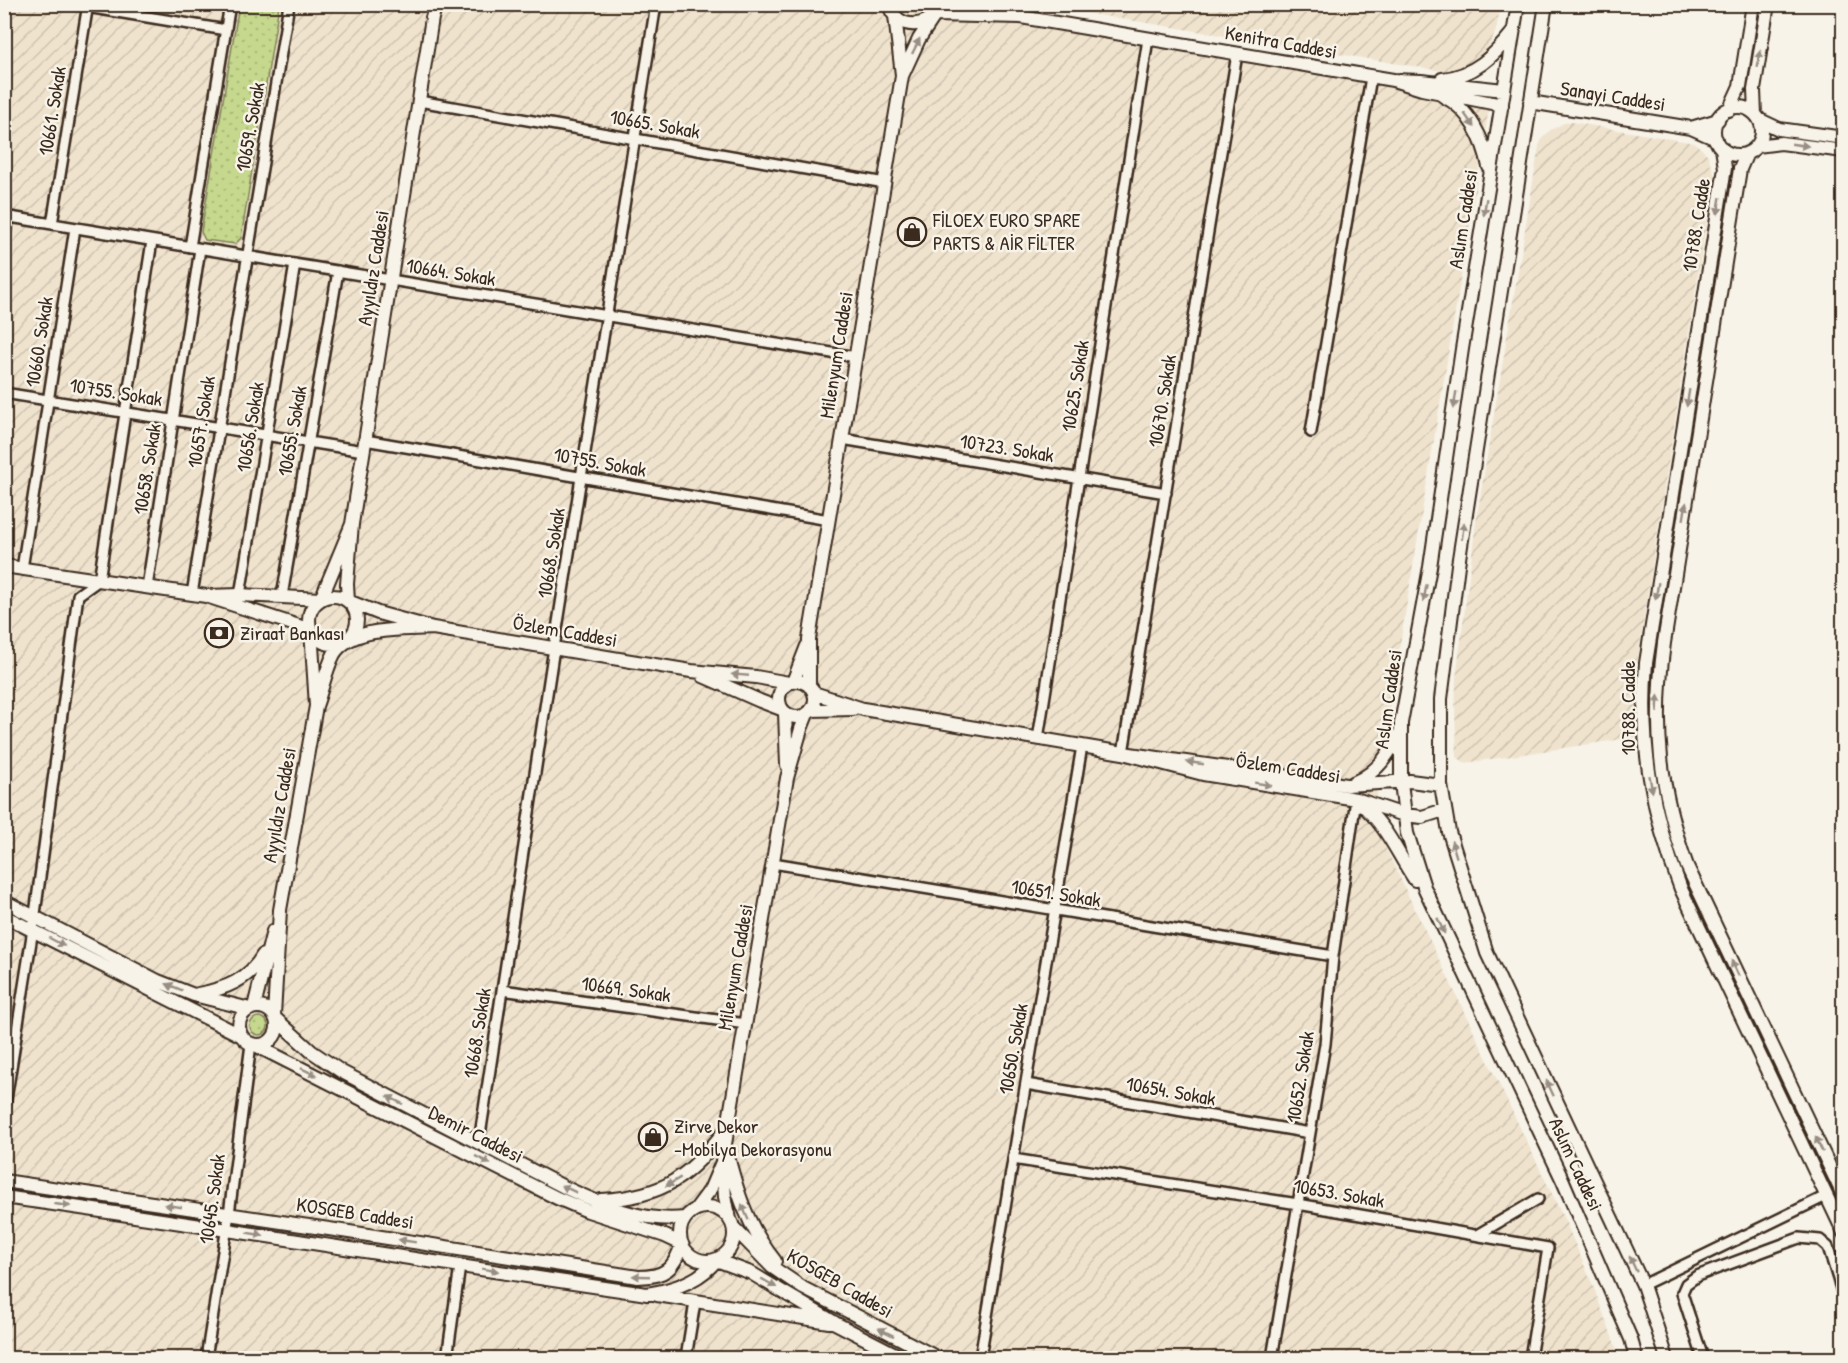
<svg xmlns="http://www.w3.org/2000/svg" width="1848" height="1363" viewBox="0 0 1848 1363" font-family="'Patrick Hand',sans-serif">
	<style>
		.industrial { fill: url(#industrial-furrows) }
		.grass { fill: url(#grass-dots); stroke: #808156; stroke-width: 1.5 }
		.lines { fill: none; stroke-linecap: round; stroke-linejoin: round }
		.street-casing { stroke: #3b2a1e; stroke-width: 14 }
		.secondary-casing { stroke: #3b2a1e; stroke-width: 16 }
		.street { stroke: #f7f3e8; stroke-width: 9 }
		.secondary { stroke: #f7f3e8; stroke-width: 12 }
		.oneway { fill: #998e83 }
		.labels { text-anchor: middle; stroke-width: 5; stroke-linejoin: round; paint-order: stroke }
		.street-label { font-size: 20px; fill: #3b2a1e; stroke: #f7f3e8 }
		.poi-label { font-size: 20px; fill: #3b2a1e; stroke: #f7f3e8; text-anchor: start }
	</style>
	<defs>
		<pattern id="industrial-furrows" width="10" height="10" patternUnits="userSpaceOnUse" patternTransform="scale(1.5)"><rect width="10" height="10" fill="#efe3ce"/><path d="M-1 1l2-2M0 10L10 0M9 11l2-2" fill="none" stroke="#cec3b0"/></pattern>
		<pattern id="grass-dots" width="8" height="8" patternUnits="userSpaceOnUse" patternTransform="scale(1.5)"><rect width="8" height="8" fill="#c5d88d"/><path d="M2 2h.1M6 6h.1" fill="none" stroke="#aaba79" stroke-width="1.8" stroke-linecap="round"/></pattern>
	</defs>
	<rect width="100%" height="100%" fill="#f7f3e8"/>
	<filter id="ink" filterUnits="userSpaceOnUse"><feTurbulence type="fractalNoise" baseFrequency=".0167" numOctaves="2"/><feDisplacementMap in="SourceGraphic" scale="12" xChannelSelector="R" yChannelSelector="G"/><feConvolveMatrix kernelMatrix="1 2 1 2 8 2 1 2 1" color-interpolation-filters="sRGB"/></filter>
	<g filter="url(#ink)">
		<path class="industrial" d="M5,5H931L1491,96L1383,747L1377,782V803L1380,826L1386,849L1566,1223L1592,1283L1620,1358H5Z
			M1037,5H1501L1496,30L1491,42L1483,54L1472,63L1458,69L1442,71Z
			M1571,122L1695,143L1708,155L1714,173L1636,669V737L1465,763L1457,757L1455,715L1456,678L1476,522L1539,146L1542,139L1551,130L1564,123Z"/>
		<path class="grass" d="M239,5H279L241,238L235,244L205,240L201,232Z
			M250 1026a9 9 0 1 1 18 0a9 9 0 1 1-18 0Z"/>
		<g class="lines">
			<g class="street-casing">
				<path id="street" d="M87,7L226,30
					M4,9L5,4
					M419,101L885,183
					M4,216L856,357
					M52,224L88,4
					M4,239L8,217
					M190,247L230,4
					M4,393L364,451
					M1311,432L1371,77
					M842,439L1166,493
					M365,440L829,520
					M22,569L75,228
					M147,587L200,249
					M192,594L289,4
					M240,595L295,264
					M282,596L338,271
					M1038,739L1148,39
					M1123,753L1237,54
					M773,863L1333,956
					M502,990L746,1024
					M1026,1084L1310,1133
					M4,1112L33,929L78,595L99,580L152,241
					M479,1142L554,648L656,4
					M1013,1159L1298,1204L1548,1248L1530,1358
					M1477,1235L1538,1199
					M1643,1285L1826,1196
					M206,1358L229,1214L251,1044
					M447,1358L460,1266
					M686,1358L695,1302
					M980,1358L1082,746
					M1272,1358L1325,1044L1333,956L1356,799
					M1703,1358L1682,1293L1686,1284L1697,1276L1799,1238L1820,1240L1828,1247L1844,1298"/>
			</g>
			<g class="secondary-casing">
				<path id="secondary" d="M889,4C896,32 932,30 940,4
					M987,4L1012,14
					M1518,4L1462,349L1430,567L1401,723V782L1407,833L1424,887L1563,1181L1631,1339L1636,1358
					M1546,4L1458,565L1441,699V785L1449,832L1487,953L1643,1285L1667,1358
					M935,15L1021,17L1393,80
					M895,16L902,75
					M1442,79C1474,76 1494,56 1513,32
					M1443,96C1469,108 1484,140 1489,167
					M1530,102L1691,128
					M1502,105L1422,89L1393,80L1421,81L1504,90
					M1714 131a24 24 0 1 1 48 0a24 24 0 1 1-48 0Z
					M1729,110L1740,86L1753,4
					M1755,114L1754,90L1768,4
					M1760,120L1779,129L1844,138
					M1716,139L1691,128L1718,120
					M1757,146L1781,143L1844,151
					M1722,148L1725,168L1646,663C1639,743 1652,815 1681,889L1844,1233
					M1747,153L1740,169L1664,643C1653,725 1659,788 1687,866L1844,1197
					M352,524L347,584L348,601L378,613L433,628C404,630 351,626 334,654C326,669 322,690 316,706L311,630L206,596L240,595L321,599Z
					M352,524L432,18L436,4
					M4,566L206,596
					M309 620a24 24 0 1 1 48 0a24 24 0 1 1-48 0Z
					M433,628L691,671L756,677L789,683
					M703,676L760,701L781,709
					M779 699a18 18 0 1 1 36 0a18 18 0 1 1-36 0Z
					M793,682L807,646
					M809,686V639L902,76L919,39L933,18
					M814,693L863,709L1123,753
					M811,710L853,709
					M785,713L787,765
					M1353,783C1375,774 1388,758 1397,736
					M1441,785L1410,781L1347,785L1123,753L1203,774L1356,799L1404,815L1422,817L1444,810
					M1359,802C1388,827 1395,850 1415,880
					M4,901L158,981L194,995L250,1009
					M4,916L242,1036
					M198,994C225,989 249,980 263,955
					M239 1026a19 19 0 1 1 38 0a19 19 0 1 1-38 0Z
					M254,1007L273,931
					M274,1015L280,910L316,706
					M277,1020L311,1051L342,1072L566,1188C603,1205 643,1223 685,1218
					M726,1149C737,1192 747,1226 775,1261
					M723,1169L725,1197L730,1219
					M4,1181L349,1232L638,1277C665,1277 674,1269 682,1244L665,1236L588,1211L557,1198L257,1046
					M4,1197C219,1227 432,1263 647,1294C672,1290 700,1282 716,1260L751,1273L835,1323L903,1358
					M601,1200C667,1196 688,1177 728,1127
					M680 1234a27 27 0 1 1 54 0a27 27 0 1 1-54 0Z
					M695,1210L710,1190L722,1162L787,778L801,729L807,714
					M733,1227L772,1267L803,1288L938,1358
					M657,1295L829,1322"/>
			</g>
			<use href="#street" class="street"/>
			<use href="#secondary" class="secondary"/>
		</g>
		<defs><path id="oneway-solid" d="M-6-.8H1V-3.2L6.5 0L1 3.2V.8H-6Z" transform="scale(1.5)"/></defs>
		<g class="oneway">
			<use href="#oneway-solid" transform="translate(916 46) rotate(-64)"/>
			<use href="#oneway-solid" transform="translate(1759 59) rotate(-81)"/>
			<use href="#oneway-solid" transform="translate(1469 120) rotate(55)"/>
			<use href="#oneway-solid" transform="translate(1800 145) rotate(8)"/>
			<use href="#oneway-solid" transform="translate(1719 206) rotate(99)"/>
			<use href="#oneway-solid" transform="translate(1485 207) rotate(99)"/>
			<use href="#oneway-solid" transform="translate(1688 398) rotate(99)"/>
			<use href="#oneway-solid" transform="translate(1455 400) rotate(98)"/>
			<use href="#oneway-solid" transform="translate(1685 511) rotate(-81)"/>
			<use href="#oneway-solid" transform="translate(1463 531) rotate(-82)"/>
			<use href="#oneway-solid" transform="translate(1657 591) rotate(99)"/>
			<use href="#oneway-solid" transform="translate(1425 593) rotate(101)"/>
			<use href="#oneway-solid" transform="translate(740 675) rotate(-175)"/>
			<use href="#oneway-solid" transform="translate(1658 704) rotate(-87)"/>
			<use href="#oneway-solid" transform="translate(1195 763) rotate(-172)"/>
			<use href="#oneway-solid" transform="translate(1263 784) rotate(9)"/>
			<use href="#oneway-solid" transform="translate(1651 784) rotate(80)"/>
			<use href="#oneway-solid" transform="translate(1454 849) rotate(-107)"/>
			<use href="#oneway-solid" transform="translate(1441 926) rotate(65)"/>
			<use href="#oneway-solid" transform="translate(57 942) rotate(28)"/>
			<use href="#oneway-solid" transform="translate(1735 968) rotate(-115)"/>
			<use href="#oneway-solid" transform="translate(174 987) rotate(-158)"/>
			<use href="#oneway-solid" transform="translate(309 1072) rotate(26)"/>
			<use href="#oneway-solid" transform="translate(1550 1088) rotate(-115)"/>
			<use href="#oneway-solid" transform="translate(395 1100) rotate(-153)"/>
			<use href="#oneway-solid" transform="translate(1819 1144) rotate(-115)"/>
			<use href="#oneway-solid" transform="translate(483 1160) rotate(27)"/>
			<use href="#oneway-solid" transform="translate(673 1182) rotate(149)"/>
			<use href="#oneway-solid" transform="translate(569 1189) rotate(-154)"/>
			<use href="#oneway-solid" transform="translate(62 1205) rotate(8)"/>
			<use href="#oneway-solid" transform="translate(173 1206) rotate(-172)"/>
			<use href="#oneway-solid" transform="translate(745 1212) rotate(-113)"/>
			<use href="#oneway-solid" transform="translate(255 1234) rotate(9)"/>
			<use href="#oneway-solid" transform="translate(407 1241) rotate(-171)"/>
			<use href="#oneway-solid" transform="translate(1633 1264) rotate(-115)"/>
			<use href="#oneway-solid" transform="translate(490 1270) rotate(9)"/>
			<use href="#oneway-solid" transform="translate(641 1276) rotate(-178)"/>
			<use href="#oneway-solid" transform="translate(769 1283) rotate(30)"/>
			<use href="#oneway-solid" transform="translate(886 1332) rotate(-153)"/>
		</g>
	</g>
	<defs>
		<g id="shop-ring" transform="scale(1.5)"><circle r="9.5" fill="#f7f3e8" stroke="#3b2a1e" stroke-width="1.5"/><path d="M-5-2.5h2.3a2.7 3.5 0 0 1 5.4 0H5L5.5 6h-11ZM-1.5-2.5h3a1.5 2.3 0 0 0-3 0Z" fill="#3b2a1e"/></g>
		<g id="bank-ring" transform="scale(1.5)"><circle r="9.5" fill="#f7f3e8" stroke="#3b2a1e" stroke-width="1.5"/><path d="M-6-4H6V4H-6ZM0-2.3a2.3 2.3 0 1 0 0 4.6a2.3 2.3 0 1 0 0-4.6Z" fill="#3b2a1e"/></g>
	</defs>
	<g fill-rule="evenodd">
		<use href="#shop-ring" x="912" y="232"/>
		<use href="#bank-ring" x="219" y="633"/>
		<use href="#shop-ring" x="653" y="1137"/>
	</g>
	<g class="labels">
		<g class="street-label">
			<text transform="translate(1281 42) rotate(10)" y="7">Kenitra Caddesi</text>
			<text transform="translate(1613 96) rotate(9)" y="7">Sanayi Caddesi</text>
			<text transform="translate(52 111) rotate(-81)" y="7">10661. Sokak</text>
			<text transform="translate(655 124) rotate(10)" y="7">10665. Sokak</text>
			<text transform="translate(250 127) rotate(-80)" y="7">10659. Sokak</text>
			<text transform="translate(1463 219) rotate(-81)" y="7">Aslım Caddesi</text>
			<text transform="translate(1696 225) rotate(-81)" y="7">10788. Cadde</text>
			<text transform="translate(373 268) rotate(-81)" y="7">Ayyıldız Caddesi</text>
			<text transform="translate(451 272) rotate(9)" y="7">10664. Sokak</text>
			<text transform="translate(39 342) rotate(-81)" y="7">10660. Sokak</text>
			<text transform="translate(836 355) rotate(-81)" y="7">Milenyum Caddesi</text>
			<text transform="translate(1075 386) rotate(-81)" y="7">10625. Sokak</text>
			<text transform="translate(116 392) rotate(9)" y="7">10755. Sokak</text>
			<text transform="translate(1162 401) rotate(-81)" y="7">10670. Sokak</text>
			<text transform="translate(201 422) rotate(-81)" y="7">10657. Sokak</text>
			<text transform="translate(250 427) rotate(-81)" y="7">10656. Sokak</text>
			<text transform="translate(292 431) rotate(-80)" y="7">10655. Sokak</text>
			<text transform="translate(1007 448) rotate(9)" y="7">10723. Sokak</text>
			<text transform="translate(600 462) rotate(10)" y="7">10755. Sokak</text>
			<text transform="translate(147 469) rotate(-81)" y="7">10658. Sokak</text>
			<text transform="translate(551 553) rotate(-81)" y="7">10668. Sokak</text>
			<text transform="translate(565 631) rotate(10)" y="7">Özlem Caddesi</text>
			<text transform="translate(1388 699) rotate(-82)" y="7">Aslım Caddesi</text>
			<text transform="translate(1628 708) rotate(-90)" y="7">10788. Cadde</text>
			<text transform="translate(1288 768) rotate(9)" y="7">Özlem Caddesi</text>
			<text transform="translate(279 805) rotate(-80)" y="7">Ayyıldız Caddesi</text>
			<text transform="translate(1056 893) rotate(9)" y="7">10651. Sokak</text>
			<text transform="translate(735 967) rotate(-80)" y="7">Milenyum Caddesi</text>
			<text transform="translate(626 989) rotate(8)" y="7">10669. Sokak</text>
			<text transform="translate(477 1033) rotate(-81)" y="7">10668. Sokak</text>
			<text transform="translate(1013 1049) rotate(-80)" y="7">10650. Sokak</text>
			<text transform="translate(1300 1077) rotate(-81)" y="7">10652. Sokak</text>
			<text transform="translate(1171 1091) rotate(10)" y="7">10654. Sokak</text>
			<text transform="translate(476 1134) rotate(27)" y="7">Demir Caddesi</text>
			<text transform="translate(1576 1164) rotate(65)" y="7">Aslım Caddesi</text>
			<text transform="translate(1339 1193) rotate(10)" y="7">10653. Sokak</text>
			<text transform="translate(212 1199) rotate(-82)" y="7">10645. Sokak</text>
			<text transform="translate(355 1213) rotate(9)" y="7">KOSGEB Caddesi</text>
			<text transform="translate(840 1283) rotate(30)" y="7">KOSGEB Caddesi</text>
		</g>
		<g class="poi-label">
			<text x="933" y="227">FİLOEX EURO SPARE<tspan x="933" dy="23">PARTS &amp; AİR FİLTER</tspan></text>
			<text x="240" y="640">Ziraat Bankası</text>
			<text x="674" y="1133">Zirve Dekor<tspan x="674" dy="23">-Mobilya Dekorasyonu</tspan></text>
		</g>
	</g>
	<rect width="1848" height="1363" fill="none" stroke="#f7f3e8" stroke-width="24"/>
	<rect x="12" y="12" width="1824" height="1339" fill="none" stroke="#3b2a1e" stroke-width="2" filter="url(#ink)"/>
</svg>
